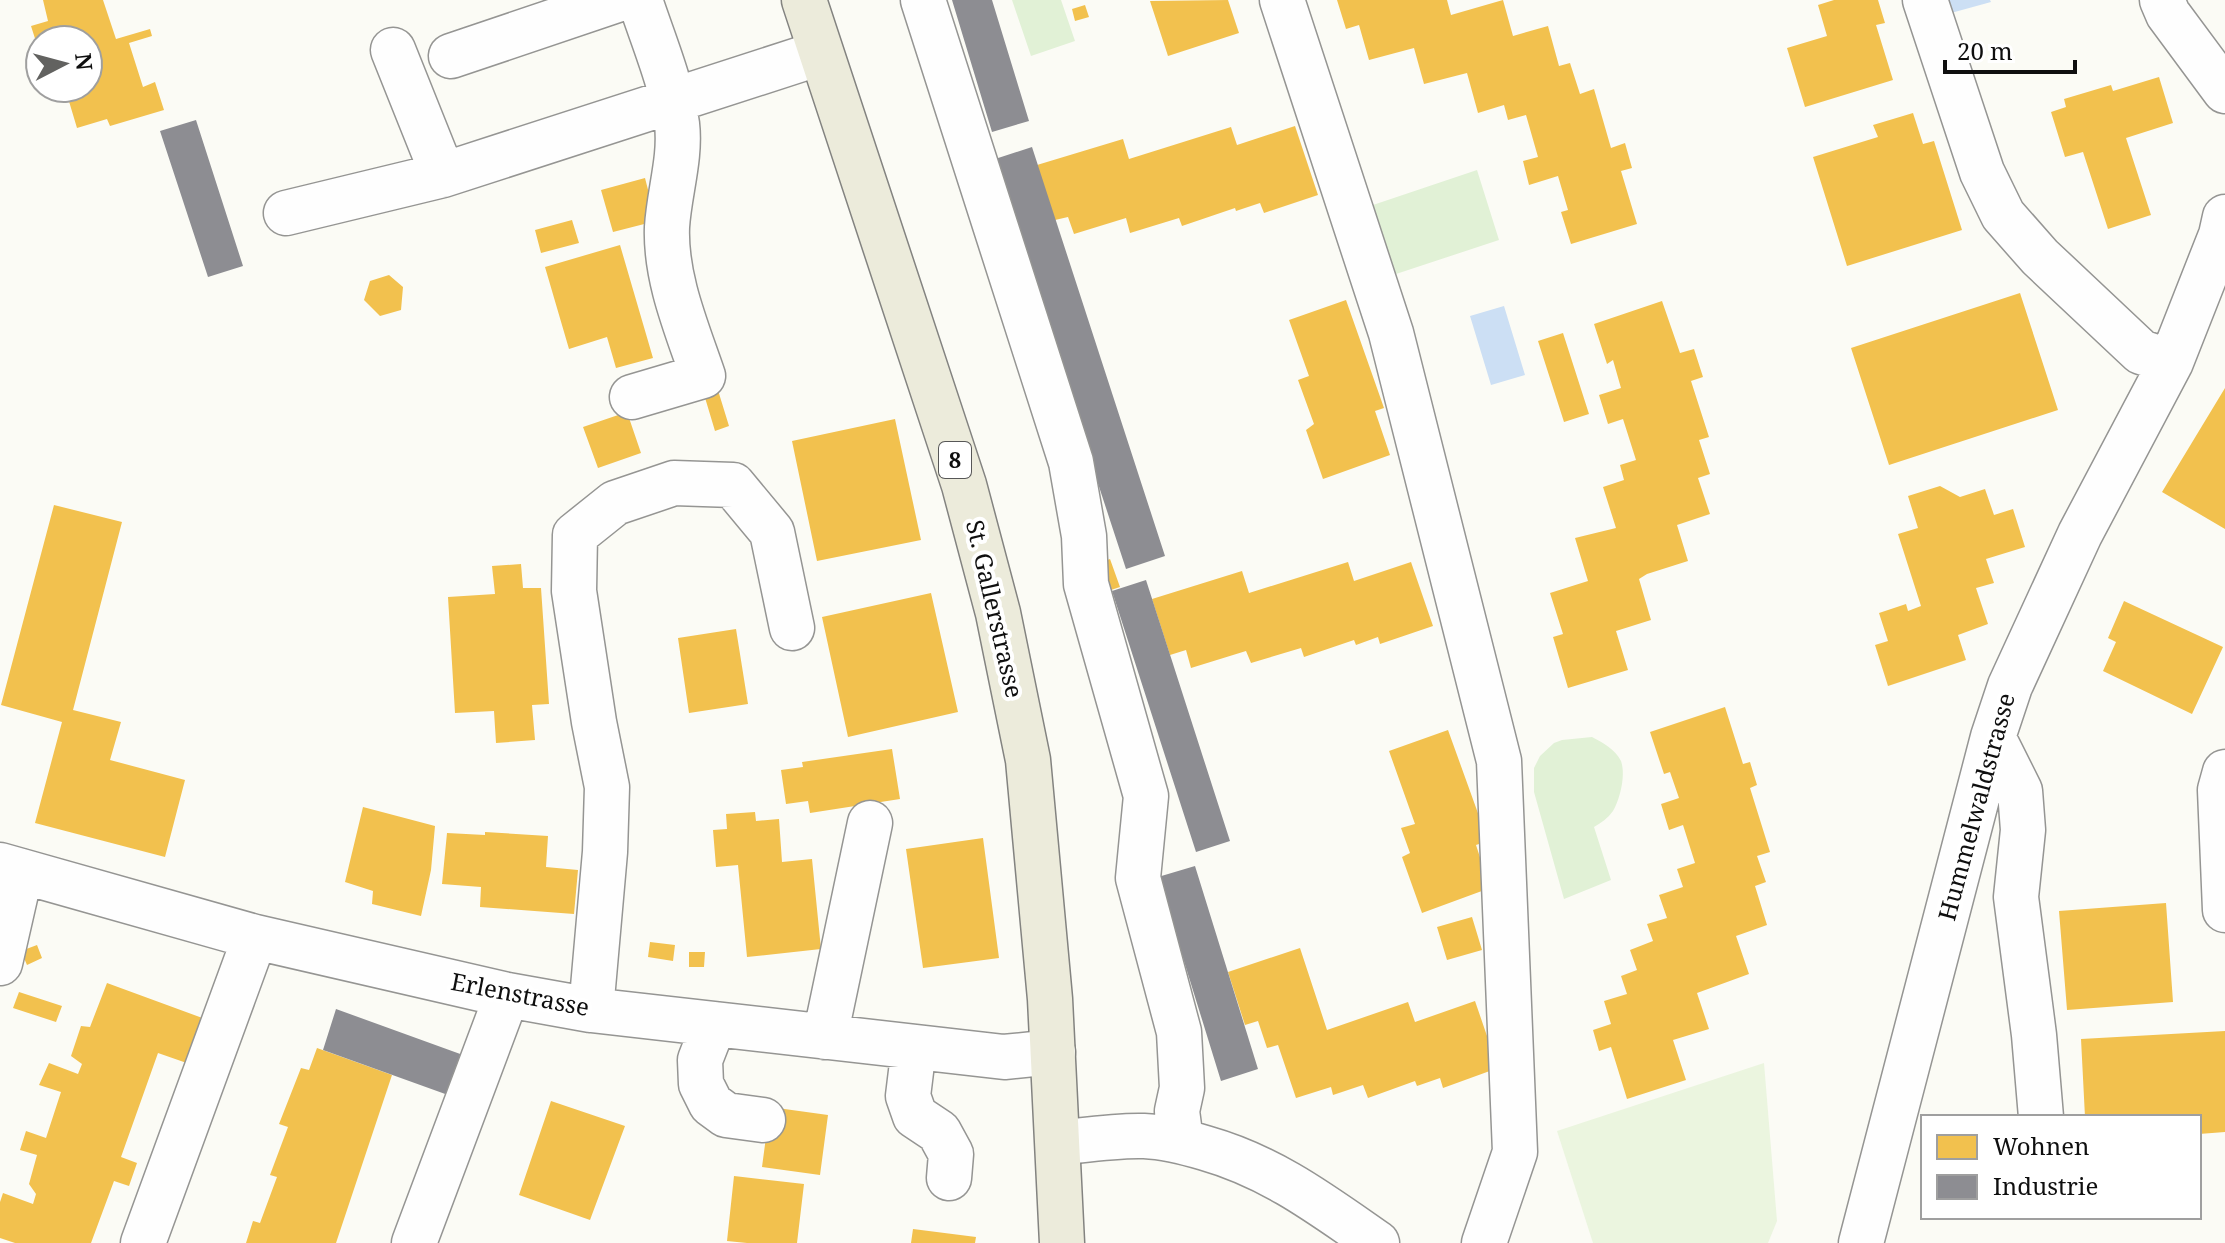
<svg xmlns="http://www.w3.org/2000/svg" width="2225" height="1243" viewBox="0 0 2225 1243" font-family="'Noto Serif',serif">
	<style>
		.green { fill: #e1f1d6 }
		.pitch { fill: #ebf5df }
		.water { fill: #ccdff4 }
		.homes { fill: #f2c14e }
		.industry { fill: #8d8d92 }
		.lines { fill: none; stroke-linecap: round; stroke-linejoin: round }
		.minor-casing { stroke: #959593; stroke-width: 47 }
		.major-casing { stroke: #838380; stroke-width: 47 }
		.minor { stroke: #fefefe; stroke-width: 44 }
		.major { stroke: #ecebdb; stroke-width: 44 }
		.labels { text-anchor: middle; stroke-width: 8; stroke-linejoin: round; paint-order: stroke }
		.shield { fill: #fff; stroke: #575757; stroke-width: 2 }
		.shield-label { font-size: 22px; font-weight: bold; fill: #0f0f0f }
		.street-label { font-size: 24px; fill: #0f0f0f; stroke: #fff }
	</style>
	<rect width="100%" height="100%" fill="#fbfbf5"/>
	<path class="green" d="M1012,0H1061L1075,41L1031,56Z
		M1477,170L1499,240L1393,275L1370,206Z
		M1592,737C1603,743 1615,749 1621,761C1626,775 1620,799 1613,811C1608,818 1601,823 1594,827L1611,880L1564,899L1534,792V768L1540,756L1554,743L1562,740Z"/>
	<path class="pitch" d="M1764,1063L1777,1221L1768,1243H1593L1557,1131Z"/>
	<path class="water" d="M1947,0H1990L1991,2L1951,13Z
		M1504,306L1525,375L1491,385L1470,316Z"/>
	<path class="homes" d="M43,0H103L116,39L150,29L152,36L129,43L143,87L155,82L164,110L110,126L107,119L77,128L65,88H88V40H40L39,51L31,26L48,21Z
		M1228,0L1239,33L1168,56L1150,1Z
		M1337,0H1447L1451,15L1503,0L1513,36L1548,26L1559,66L1570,63L1580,94L1594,89L1611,148L1625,143L1632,168L1621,171L1637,224L1571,244L1561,212L1568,210L1558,176L1529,185L1523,161L1538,157L1526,115L1508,120L1504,105L1478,113L1467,73L1424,84L1414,48L1369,60L1359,25L1346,29Z
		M1834,0H1878L1885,23L1876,25L1893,80L1805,107L1787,48L1827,36L1818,5Z
		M1085,5L1089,17L1075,21L1072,9Z
		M2159,77L2173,123L2126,138L2151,215L2108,229L2083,152L2065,157L2051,112L2066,107L2064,99L2111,85L2113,91Z
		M1913,113L1923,144L1934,141L1962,230L1847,266L1813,157L1878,137L1873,125Z
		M1295,126L1318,195L1264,213L1260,203L1236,211L1235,208L1182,226L1179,218L1130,233L1126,218L1074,234L1068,217L1055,220L1037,165L1123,139L1129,159L1231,127L1237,145Z
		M645,178L656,221L613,232L601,190Z
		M572,220L579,243L541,253L535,230Z
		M620,245L653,358L616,368L607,337L569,349L545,267Z
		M389,275L403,287L401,310L380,316L364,300L370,281Z
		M2020,293L2058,410L1889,465L1851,348Z
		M1346,300L1384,408L1375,411L1390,455L1323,479L1306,430L1314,424L1298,380L1309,376L1289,320Z
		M1662,301L1680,353L1694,349L1703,377L1691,381L1709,437L1699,440L1710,474L1698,478L1710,514L1677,525L1688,561L1647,574L1639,579L1651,620L1616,631L1628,670L1568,688L1553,637L1563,634L1550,593L1588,581L1575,538L1616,528L1603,487L1624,480L1620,465L1636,460L1623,419L1608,424L1599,395L1621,388L1613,360L1607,364L1594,324Z
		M1563,333L1589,414L1564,422L1538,341Z
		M717,387L729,426L715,431L703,391Z
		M2225,388V529L2162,492Z
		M627,412L641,453L598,468L583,427Z
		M895,419L921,540L817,561L792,441Z
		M1940,486L1960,497L1985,489L1994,515L2013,509L2025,547L1986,559L1994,583L1976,588L1988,624L1958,635L1966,660L1888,686L1875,645L1888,641L1879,613L1906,604L1908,611L1921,606L1898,534L1918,528L1908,496Z
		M54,505L122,522L73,710L121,722L110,760L185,780L165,857L35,823L62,722L1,705Z
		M1110,559L1120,587L1105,592L1095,565Z
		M1348,562L1354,581L1411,562L1433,626L1380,644L1378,637L1356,645L1354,640L1304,657L1301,648L1251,663L1246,651L1191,668L1186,650L1170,655L1152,599L1242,571L1249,593Z
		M521,564L523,588H541L549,704L532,705L535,740L496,743L494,711L455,713L448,597L495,594L492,566Z
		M931,593L958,712L848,737L822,617Z
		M2124,601L2223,647L2192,714L2103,671L2116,642L2108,638Z
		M736,629L748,704L689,713L678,638Z
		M1725,707L1743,764L1750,762L1757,785L1750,788L1770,852L1757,856L1766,882L1755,886L1767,925L1736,936L1749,974L1697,993L1709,1029L1673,1040L1686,1080L1627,1099L1611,1047L1599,1051L1593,1030L1611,1024L1604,1001L1627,994L1621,976L1637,970L1630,950L1653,941L1647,924L1667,918L1659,895L1683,887L1677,869L1695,863L1683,825L1669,830L1661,804L1679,798L1670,772L1664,774L1650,732Z
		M1448,730L1488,841L1476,845L1490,888L1422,913L1402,857L1410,853L1401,828L1415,824L1389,751Z
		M892,749L900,799L810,813L808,801L786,804L781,770L803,767L802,762Z
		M363,807L435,826L431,870L421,916L372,904L373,891L345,882Z
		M755,812L756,821L779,819L782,862L812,859L821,949L747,957L738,865L716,867L713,830L727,829L726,814Z
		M485,832L548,836L546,867L578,870L574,914L480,907L481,887L442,884L447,833L485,835Z
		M983,838L999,958L923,968L906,849Z
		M2166,903L2173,1002L2067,1010L2059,911Z
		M1472,917L1482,950L1447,960L1437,927Z
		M650,942L675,945L673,961L648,957Z
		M37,945L42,958L27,965L21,951Z
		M1300,948L1327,1030L1408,1002L1415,1022L1475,1001L1498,1068L1443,1088L1440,1078L1417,1086L1415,1081L1368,1098L1363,1085L1333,1095L1331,1087L1296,1098L1278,1045L1267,1048L1258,1021L1245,1025L1228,972Z
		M689,952H705L704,967H689Z
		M107,983L216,1023L201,1068L158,1053L121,1157L137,1163L129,1186L114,1181L91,1243H15L0,1238V1202L3,1193L33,1204L36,1194L29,1184L37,1155L20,1150L26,1131L46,1138L61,1092L39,1085L49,1063L78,1074L82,1064L71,1056L81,1026L90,1027Z
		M19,992L62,1006L56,1022L13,1008Z
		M2225,1031V1132L2199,1134V1117H2085L2081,1039Z
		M317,1048L392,1075L336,1243H246L253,1221L260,1223L277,1177L270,1175L288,1127L279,1124L301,1068L309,1070Z
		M551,1101L625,1126L590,1220L519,1195Z
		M770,1107L828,1115L820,1175L762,1167Z
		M734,1176L804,1184L797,1243H747L727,1241Z
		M913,1229L976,1237L975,1243H911Z"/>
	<path class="industry" d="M952,0H992L1029,121L992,132Z
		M196,120L243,266L208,277L160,131Z
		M1032,147L1165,556L1126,569L992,160Z
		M1146,580L1230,841L1196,852L1112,591Z
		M1195,866L1258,1069L1221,1081L1158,877Z
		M336,1009L463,1055L448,1095L323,1050Z"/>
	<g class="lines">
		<g class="minor-casing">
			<path id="minor" d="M923,0L1071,462L1084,536L1086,584L1146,796L1138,878L1179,1032L1182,1088L1177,1111L1181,1141
				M1282,0L1391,333L1499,761L1515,1152L1484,1243
				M1925,0L1982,172L2003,215L2040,257L2141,352L2171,362
				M2162,0L2168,14L2225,91
				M393,50L443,175
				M451,56L617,0
				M286,213L443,175L820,53
				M632,397L703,376C687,329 665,278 667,227C669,193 681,158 677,124C671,81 653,40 640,0
				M1993,737L2020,791L2023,830L2016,897L2034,1035L2041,1117
				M2225,772L2220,790L2225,910
				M0,865L255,937L507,995L591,1010L1004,1057L1053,1052
				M0,963L21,871
				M591,1010L605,852L607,787L594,722L574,591L575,535L615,503L674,483L733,485L772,532L792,628
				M714,1024L700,1060L701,1084L711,1104L726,1115L763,1120
				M825,1037L870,823
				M914,1047L908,1096L915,1116L939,1132L951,1154L949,1178
				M1058,1143C1086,1140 1116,1135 1144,1136C1165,1137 1185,1142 1205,1148C1272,1167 1321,1204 1377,1243
				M143,1243L255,937
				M414,1243L507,995
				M1861,1243L1993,737L2010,686L2080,534L2171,362L2221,235L2225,217"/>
		</g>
		<g class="major-casing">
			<path id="major" d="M804,0L964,485L998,613L1028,760L1050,999L1062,1243"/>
		</g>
		<use href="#minor" class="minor"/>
		<use href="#major" class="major"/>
	</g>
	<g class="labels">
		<rect class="shield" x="939" y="442" width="32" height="36" rx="6"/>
		<g class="shield-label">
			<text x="955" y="468">8</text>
		</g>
		<g class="street-label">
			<text transform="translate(994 609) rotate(77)" y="8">St. Gallerstrasse</text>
			<text transform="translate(1977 807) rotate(-75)" y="8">Hummelwaldstrasse</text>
			<text transform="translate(520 995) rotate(11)" y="8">Erlenstrasse</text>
		</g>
	</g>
	<rect x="1921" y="1115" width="280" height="104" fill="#ffffff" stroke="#9f9f9f" stroke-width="2"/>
	<rect x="1937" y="1135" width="40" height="24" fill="#f2c14e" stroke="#9f9f9f" stroke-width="2"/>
	<text x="1993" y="1155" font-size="24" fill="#0f0f0f">Wohnen</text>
	<rect x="1937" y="1175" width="40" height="24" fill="#8d8d92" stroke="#9f9f9f" stroke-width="2"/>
	<text x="1993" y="1195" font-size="24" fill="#0f0f0f">Industrie</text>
	<g transform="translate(64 64) rotate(84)"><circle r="38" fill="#ffffff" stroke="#9f9f9f" stroke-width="2"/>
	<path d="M0-6L14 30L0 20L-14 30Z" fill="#626260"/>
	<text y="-12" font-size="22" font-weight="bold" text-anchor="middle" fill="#0f0f0f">N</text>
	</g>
	<path d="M1945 60v12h130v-12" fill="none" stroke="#0f0f0f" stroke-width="4"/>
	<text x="1957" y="60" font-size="24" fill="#0f0f0f" stroke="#ffffff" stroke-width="6" paint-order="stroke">20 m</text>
</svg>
